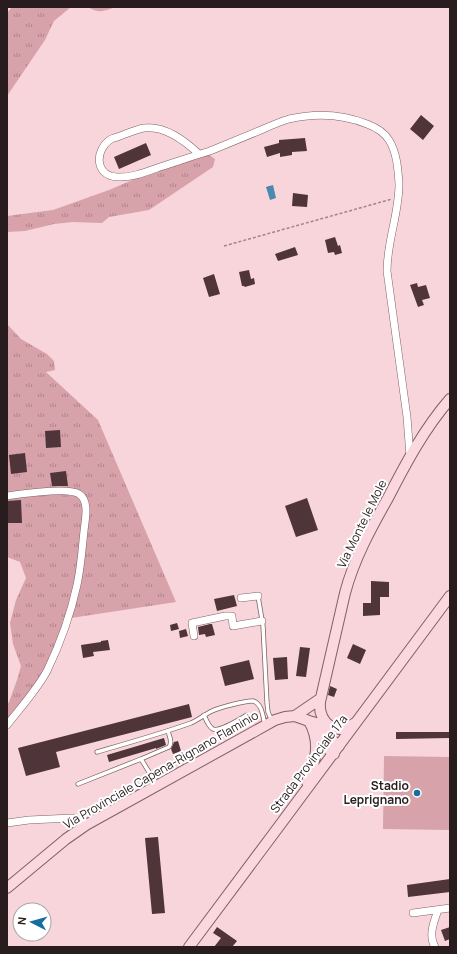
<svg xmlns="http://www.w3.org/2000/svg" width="457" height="954" viewBox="0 0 457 954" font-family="Manrope,sans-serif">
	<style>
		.grass { fill: url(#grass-tufts) }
		.pitch { fill: #d8a2aa }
		.water { fill: url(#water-ripples) }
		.building { fill: #4f3439 }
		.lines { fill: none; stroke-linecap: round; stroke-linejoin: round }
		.lane-casing { stroke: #7f6165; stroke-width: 5 }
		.street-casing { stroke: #7f6165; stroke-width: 8 }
		.secondary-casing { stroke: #7f6165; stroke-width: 12 }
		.path { stroke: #9e8589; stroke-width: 1.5; stroke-dasharray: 3 2; stroke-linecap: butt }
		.lane { stroke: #fff; stroke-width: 3.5 }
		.street { stroke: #fff; stroke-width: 7 }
		.secondary { stroke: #fbd7df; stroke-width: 10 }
		.poi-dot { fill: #146f9e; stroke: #fff; stroke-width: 1.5 }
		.labels { text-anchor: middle; stroke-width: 4; stroke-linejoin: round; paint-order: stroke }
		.street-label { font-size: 12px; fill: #281c1e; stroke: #fff }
		.poi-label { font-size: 12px; font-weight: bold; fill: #281c1e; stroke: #fff; text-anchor: end }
	</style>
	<defs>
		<pattern id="grass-tufts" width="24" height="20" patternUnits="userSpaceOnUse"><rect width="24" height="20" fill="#d8a2aa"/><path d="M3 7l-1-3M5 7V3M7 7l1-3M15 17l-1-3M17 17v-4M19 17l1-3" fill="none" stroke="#af838a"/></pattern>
		<pattern id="water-ripples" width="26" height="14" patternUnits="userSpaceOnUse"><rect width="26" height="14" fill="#4989b2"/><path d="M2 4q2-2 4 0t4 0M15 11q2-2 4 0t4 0" fill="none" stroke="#3d6f90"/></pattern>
	</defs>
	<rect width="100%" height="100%" fill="#f8d5da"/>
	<path class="grass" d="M12,7H71L54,21L45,40L7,96V13Z
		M87,7H115C103,12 99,13 87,7Z
		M206,155H209L215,159L213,167L149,210L109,217L102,223L73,222L54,224L25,231L7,232V216L53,210L109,190L137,178Z
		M7,324L21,339L47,354L54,361L55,370L46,372L98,420L176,602L71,618L37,685L7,721V705L9,702L17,680L21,666L13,644L10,623L16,600L26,578L20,562L7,557Z"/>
	<path class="pitch" d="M384,756L450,757V830L383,829Z"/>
	<path class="water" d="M273,185L276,198L270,200L266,187Z"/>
	<path class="building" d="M421,115L434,126L423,140L410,129Z
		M305,138L307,151L292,152V155L280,157V153L267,157L264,147L279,143V140Z
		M146,143L151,155L119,169L114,157Z
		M293,193L308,195L307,207L292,206Z
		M335,237L338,246L340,245L342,253L335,255L334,252L328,253L325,240Z
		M295,247L298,255L278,261L275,254Z
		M249,270L251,279L254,278L255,284L245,287L244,286H242L239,272Z
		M214,274L220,294L209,297L203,278Z
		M417,283L418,287L426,285L430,298L422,300L424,305L418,307L410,285Z
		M60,430L61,447L46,448L45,431Z
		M25,453L27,472L11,474L9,455Z
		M66,471L68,486H52L50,473Z
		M307,498L318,530L296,537L285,506Z
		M21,500L22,523H7V501Z
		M371,581L389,582V597H380V615L363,616V603H371Z
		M234,595L237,606L217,611L214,599Z
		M177,623L179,629L171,631L170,625Z
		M210,624H212L215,635L206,637L205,634L199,635L198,627Z
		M186,629L188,636L180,638L179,631Z
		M108,640L110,650L93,652L94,656L83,658L81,645L101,642V641Z
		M353,644L366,650L360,664L347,658Z
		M300,647L310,648L306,677L296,676Z
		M287,657L288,679L275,680L273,658Z
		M249,660L254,679L225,686L220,667Z
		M330,686L337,689L334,697L328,695Z
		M189,704L192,717L56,752L60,767L26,776L18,748Z
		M396,732H450V738L396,739Z
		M164,738L166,745L156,749V748L109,762L107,755Z
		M178,741L181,751L173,754L171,749L174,742Z
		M158,837L165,913L152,914L145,838Z
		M450,879V892L408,897L407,885Z
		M217,927L237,941L232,947H214L221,938L213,933Z
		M450,927V939L445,941L441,930Z"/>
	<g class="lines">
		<g class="lane-casing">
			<path id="lane" d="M258,596L263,626L267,703L268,712L272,721
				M204,715C206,720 209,727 213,729C220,732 240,719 247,715
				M97,752C128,743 160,734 191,723C198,720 204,715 212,711C218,708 247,700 253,701C262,703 263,717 265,725
				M141,759L169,747C173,742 169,736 168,731
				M78,784L141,759L157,785"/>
		</g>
		<g class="street-casing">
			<path id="street" d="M199,154C185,141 165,125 144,128C133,130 122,136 111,139C94,150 95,176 117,177C131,178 146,172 160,167C176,162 193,156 210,151C227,144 244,137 261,130C270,126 279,122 289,119C315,113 342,114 367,124C375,127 384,132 389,140C397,153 398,169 399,184C399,214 387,241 387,271L407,417L410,456
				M7,496C21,494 69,487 79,494C90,501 85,520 84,531C82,549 81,567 77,585C71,613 59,646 47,671C36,691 21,707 7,725
				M241,598L258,596
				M194,636L192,623L225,616H232L233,626L262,621
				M7,823L29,820L72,818L80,820L87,825
				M413,913L450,908
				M435,947C428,935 434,922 438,910"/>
		</g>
		<g class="secondary-casing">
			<path id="secondary" d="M295,716L320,699
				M312,723L339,746
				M330,726C322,720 319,712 320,702L345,593C354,559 371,528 388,498C406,463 424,429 450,399
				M316,739L334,754
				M307,782C316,760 321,742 309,721
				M7,888L66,839L86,825L275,720L285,717L295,716L309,721L333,728L340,729L347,728L355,723
				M189,947C276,830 364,713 450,596"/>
		</g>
		<path class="path" d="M224,246L392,199"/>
		<use href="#lane" class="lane"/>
		<use href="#street" class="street"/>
		<use href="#secondary" class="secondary"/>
	</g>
	<circle class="poi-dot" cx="417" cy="793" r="4"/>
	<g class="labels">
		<g class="street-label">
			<text transform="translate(362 524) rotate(-64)" y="4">Via Monte le Mole</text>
			<text transform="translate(309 764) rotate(-53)" y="4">Strada Provinciale 17a</text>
			<text transform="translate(161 770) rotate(-30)" y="4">Via Provinciale Capena-Rignano Flaminio</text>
		</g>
		<g class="poi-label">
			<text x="409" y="790">Stadio<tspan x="409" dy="14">Leprignano</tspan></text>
		</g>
	</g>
	<rect width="457" height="954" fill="none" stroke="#281c1e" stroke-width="16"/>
	<g transform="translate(32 922) rotate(276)"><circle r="19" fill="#ffffff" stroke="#a9a4a5"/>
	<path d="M0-3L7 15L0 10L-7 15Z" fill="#146f9e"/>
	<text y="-6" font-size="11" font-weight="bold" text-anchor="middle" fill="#281c1e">N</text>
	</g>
</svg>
